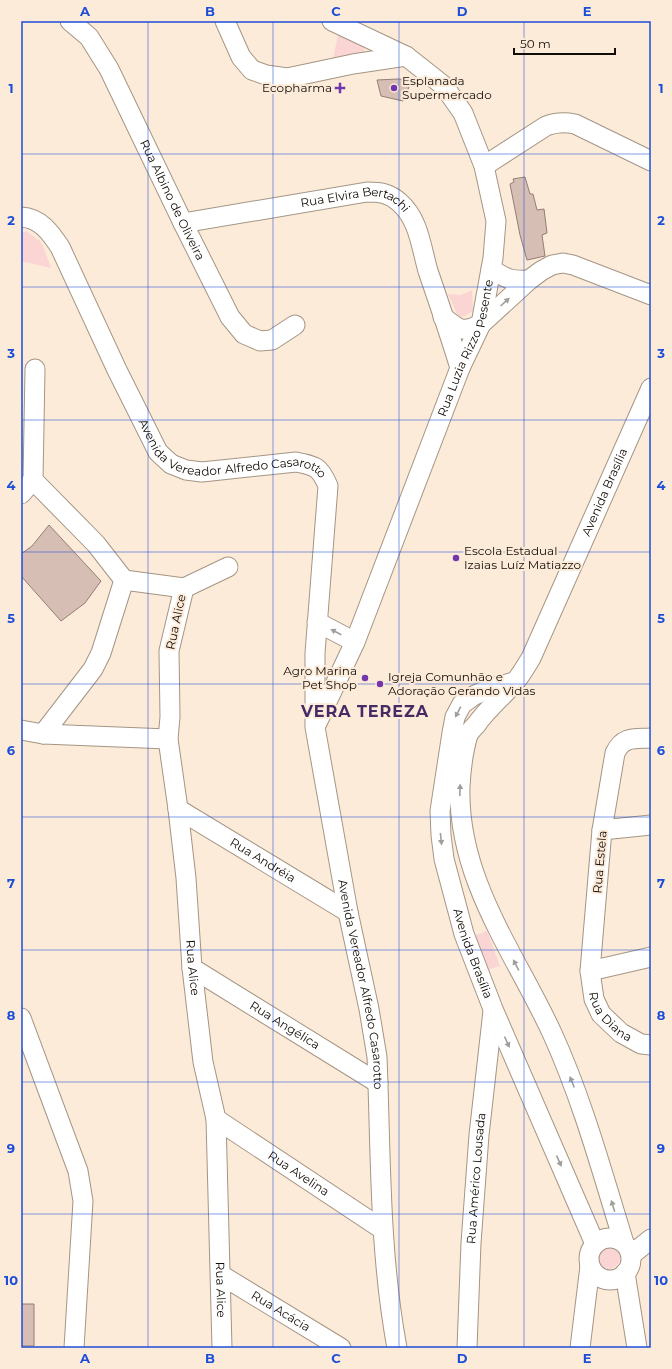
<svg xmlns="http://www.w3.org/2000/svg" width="672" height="1369" viewBox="0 0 672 1369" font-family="Montserrat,sans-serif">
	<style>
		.green { fill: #fbd4d4 }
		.building { fill: #d6beb4; stroke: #947d74 }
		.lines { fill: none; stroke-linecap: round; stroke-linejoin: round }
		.minor-casing { stroke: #a59584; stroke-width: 21 }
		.minor { stroke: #fff; stroke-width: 19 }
		.oneway { fill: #a09e9b }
		.grid { fill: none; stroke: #1d4ed8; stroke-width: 1; stroke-opacity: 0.55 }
		.poi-dot { fill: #7337ac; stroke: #fdebd9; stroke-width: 1.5 }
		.labels { text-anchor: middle; stroke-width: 4; stroke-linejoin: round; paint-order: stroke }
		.poi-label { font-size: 12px; fill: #120c06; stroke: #fdebd9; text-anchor: start }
		.street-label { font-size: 12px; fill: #120c06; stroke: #fdebd9 }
		.district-label { font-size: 16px; font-weight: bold; letter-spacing: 1px; fill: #462b65; stroke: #fdebd9 }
		.neatline { fill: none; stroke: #1d4ed8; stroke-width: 1.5 }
		.grid-label { font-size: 13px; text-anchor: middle; font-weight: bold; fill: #1d4ed8 }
	</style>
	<rect width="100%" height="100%" fill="#fdebd9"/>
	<path class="green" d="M339,30L362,42L365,52L333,59Z
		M26,231L40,241L43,246L51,268L21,261V234Z
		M472,290L473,310C469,314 465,318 458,316L448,294L461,295Z
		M487,931L500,966L484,971L471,937Z
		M596 1257a12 12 0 1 1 24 0a12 12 0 1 1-24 0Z"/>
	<path class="building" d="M398,79L412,80L403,101L381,96L377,80Z
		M525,177L530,194H533L537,210L544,209L547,233L542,235L545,256L527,260L520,235L510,184L514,182L513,179Z
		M49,525L101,581L85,603L61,621L21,576V554L32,546Z
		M21,1304H34V1346H21Z"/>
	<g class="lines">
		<g class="minor-casing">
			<g id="minor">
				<path id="s1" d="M70,21L89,37L109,69L183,223L230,317L244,334L260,341L272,340L295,325"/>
				<path d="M225,21L241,57L252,70L266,75L287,78L353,64L406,56"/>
				<path d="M484,166L546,126C556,122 565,122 575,124L651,161"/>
				<path id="s2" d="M21,217C40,218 50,232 60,247L117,370L158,452L171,464L186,470L202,472L296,462C316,466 320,467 328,486L315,653V727L348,912L369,1009L377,1057C381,1155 379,1251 397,1348"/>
				<path id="s3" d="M183,223L367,192C380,192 389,193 399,202C419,219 421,247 428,271C439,303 450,335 460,368"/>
				<path d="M491,269C507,279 510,281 529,280"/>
				<path d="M443,317C458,329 462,334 481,324L529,280L541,271L552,265L563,263L573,265L651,295"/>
				<path d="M35,369L33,480L96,544L124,580L101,653L93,669L43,734"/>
				<path d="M21,494L33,480"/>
				<path d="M124,580L184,588"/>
				<path id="s4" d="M184,588L169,651L170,717L168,739L178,809L186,878L192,968L203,1062L216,1119L222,1348"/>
				<path d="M184,588L228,567"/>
				<path d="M317,622L355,642"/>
				<path id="s5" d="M514,682L488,689L473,696L462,704L455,717L452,733L440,811L441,835L444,859L464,934L493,1009L595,1244"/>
				<path id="s6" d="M317,723L355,642L460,368L481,324L493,258L496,221L484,166L463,113L444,86L406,56L332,21"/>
				<path d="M21,730L43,734L168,739"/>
				<path id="s7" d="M651,738C634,739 623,736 615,753L602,830L590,971L594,999L601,1014L621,1033L641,1044L651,1045"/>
				<path id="s8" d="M178,809L348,912"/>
				<path d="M602,830L651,825"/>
				<path id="s9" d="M192,968L378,1083"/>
				<path d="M590,971L651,957"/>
				<path d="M21,1018L78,1171L83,1201L74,1348"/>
				<path id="s10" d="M216,1119L382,1229"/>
				<circle cx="610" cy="1259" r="21"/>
				<path id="s11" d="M624,1243C602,1172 583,1101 552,1033C515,953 457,879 460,786C461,769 463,751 468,735C470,731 473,728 476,725C487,709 502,697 515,682C521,675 526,666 531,658L651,388"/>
				<path d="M631,1255L651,1239"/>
				<path d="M625,1273L637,1348"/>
				<path id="s12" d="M221,1275L341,1348"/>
				<path id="s13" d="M467,1348L471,1243L479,1135L493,1011"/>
				<path d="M580,1348L590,1266"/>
			</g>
		</g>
		<use href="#minor" class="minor"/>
	</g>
	<defs><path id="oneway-solid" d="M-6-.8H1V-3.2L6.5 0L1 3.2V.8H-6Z"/></defs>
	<g class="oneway">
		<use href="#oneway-solid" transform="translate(505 302) rotate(-42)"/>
		<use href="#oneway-solid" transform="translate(336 632) rotate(-152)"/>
		<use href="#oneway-solid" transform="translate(458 712) rotate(117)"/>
		<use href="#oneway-solid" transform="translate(460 790) rotate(-88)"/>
		<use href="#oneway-solid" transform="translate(441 839) rotate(84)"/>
		<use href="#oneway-solid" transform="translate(516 965) rotate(-118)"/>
		<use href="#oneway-solid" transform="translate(507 1042) rotate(66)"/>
		<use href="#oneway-solid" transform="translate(572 1082) rotate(-112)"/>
		<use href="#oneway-solid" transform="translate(559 1161) rotate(66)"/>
		<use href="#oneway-solid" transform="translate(613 1206) rotate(-107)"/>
	</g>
	<path class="grid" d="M148,21V1348M273,21V1348M399,21V1348M524,21V1348M21,154H651M21,287H651M21,420H651M21,552H651M21,684H651M21,817H651M21,950H651M21,1082H651M21,1214H651"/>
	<g class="poi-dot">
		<path d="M338 82h4v4h4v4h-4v4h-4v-4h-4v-4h4z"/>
		<circle cx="394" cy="88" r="4"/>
		<circle cx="456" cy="558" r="4"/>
		<circle cx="365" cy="678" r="4"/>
		<circle cx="380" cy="684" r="4"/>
	</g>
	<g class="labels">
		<g class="poi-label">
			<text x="402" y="85">Esplanada<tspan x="402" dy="14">Supermercado</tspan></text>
			<text x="332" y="92" text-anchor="end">Ecopharma</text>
			<text x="464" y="555">Escola Estadual<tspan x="464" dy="14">Izaias Luíz Matiazzo</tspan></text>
			<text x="357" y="675" text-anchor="end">Agro Marina<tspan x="357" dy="14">Pet Shop</tspan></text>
			<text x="388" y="681">Igreja Comunhão e<tspan x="388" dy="14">Adoração Gerando Vidas</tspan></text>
		</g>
		<g class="street-label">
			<text dy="4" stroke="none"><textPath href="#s1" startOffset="208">Rua Albino de Oliveira</textPath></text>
			<text dy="4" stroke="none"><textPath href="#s3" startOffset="176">Rua Elvira Bertachi</textPath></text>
			<text dy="4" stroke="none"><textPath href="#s6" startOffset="404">Rua Luzia Rizzo Pesente</textPath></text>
			<text dy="4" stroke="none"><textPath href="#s2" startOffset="349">Avenida Vereador Alfredo Casarotto</textPath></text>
			<text dy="4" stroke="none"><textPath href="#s11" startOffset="822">Avenida Brasília</textPath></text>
			<text transform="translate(176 622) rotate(-78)" y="4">Rua Alice</text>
			<text dy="4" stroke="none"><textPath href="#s8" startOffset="99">Rua Andréia</textPath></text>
			<text transform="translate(600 862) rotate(-85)" y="4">Rua Estela</text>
			<text dy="4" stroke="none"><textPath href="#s5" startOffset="314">Avenida Brasília</textPath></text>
			<text dy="4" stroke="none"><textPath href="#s4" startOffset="383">Rua Alice</textPath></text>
			<text dy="4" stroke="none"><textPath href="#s2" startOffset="969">Avenida Vereador Alfredo Casarotto</textPath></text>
			<text dy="4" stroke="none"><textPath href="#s7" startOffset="314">Rua Diana</textPath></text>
			<text dy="4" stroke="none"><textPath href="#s9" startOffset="109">Rua Angélica</textPath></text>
			<text dy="4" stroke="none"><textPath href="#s10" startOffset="99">Rua Avelina</textPath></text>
			<text dy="4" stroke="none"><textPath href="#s13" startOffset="170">Rua Américo Lousada</textPath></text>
			<text dy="4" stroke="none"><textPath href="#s4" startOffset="707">Rua Alice</textPath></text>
			<text dy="4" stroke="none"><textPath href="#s12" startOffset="70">Rua Acácia</textPath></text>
		</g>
		<g class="district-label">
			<text x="365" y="717">VERA TEREZA</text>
		</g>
	</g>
	<rect width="672" height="1369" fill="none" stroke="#fdebd9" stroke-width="44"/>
	<path d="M514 48v6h101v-6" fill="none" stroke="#120c06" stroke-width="2"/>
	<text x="520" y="48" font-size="12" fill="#120c06" stroke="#fdebd9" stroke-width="3" paint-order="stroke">50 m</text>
	<rect x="22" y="22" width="628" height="1325" class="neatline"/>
	<g class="grid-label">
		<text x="85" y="16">A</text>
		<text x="210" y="16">B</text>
		<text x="336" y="16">C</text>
		<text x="462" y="16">D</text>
		<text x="587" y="16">E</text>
		<text x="11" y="93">1</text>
		<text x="661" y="93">1</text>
		<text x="11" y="225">2</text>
		<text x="661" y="225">2</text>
		<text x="11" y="358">3</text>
		<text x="661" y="358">3</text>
		<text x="11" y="490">4</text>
		<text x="661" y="490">4</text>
		<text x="11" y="623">5</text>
		<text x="661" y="623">5</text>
		<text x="11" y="755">6</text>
		<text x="661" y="755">6</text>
		<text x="11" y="888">7</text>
		<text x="661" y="888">7</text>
		<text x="11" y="1020">8</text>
		<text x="661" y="1020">8</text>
		<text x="11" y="1153">9</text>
		<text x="661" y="1153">9</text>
		<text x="11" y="1285">10</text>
		<text x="661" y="1285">10</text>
		<text x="85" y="1363">A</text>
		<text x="210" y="1363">B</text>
		<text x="336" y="1363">C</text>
		<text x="462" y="1363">D</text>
		<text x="587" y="1363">E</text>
	</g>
</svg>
